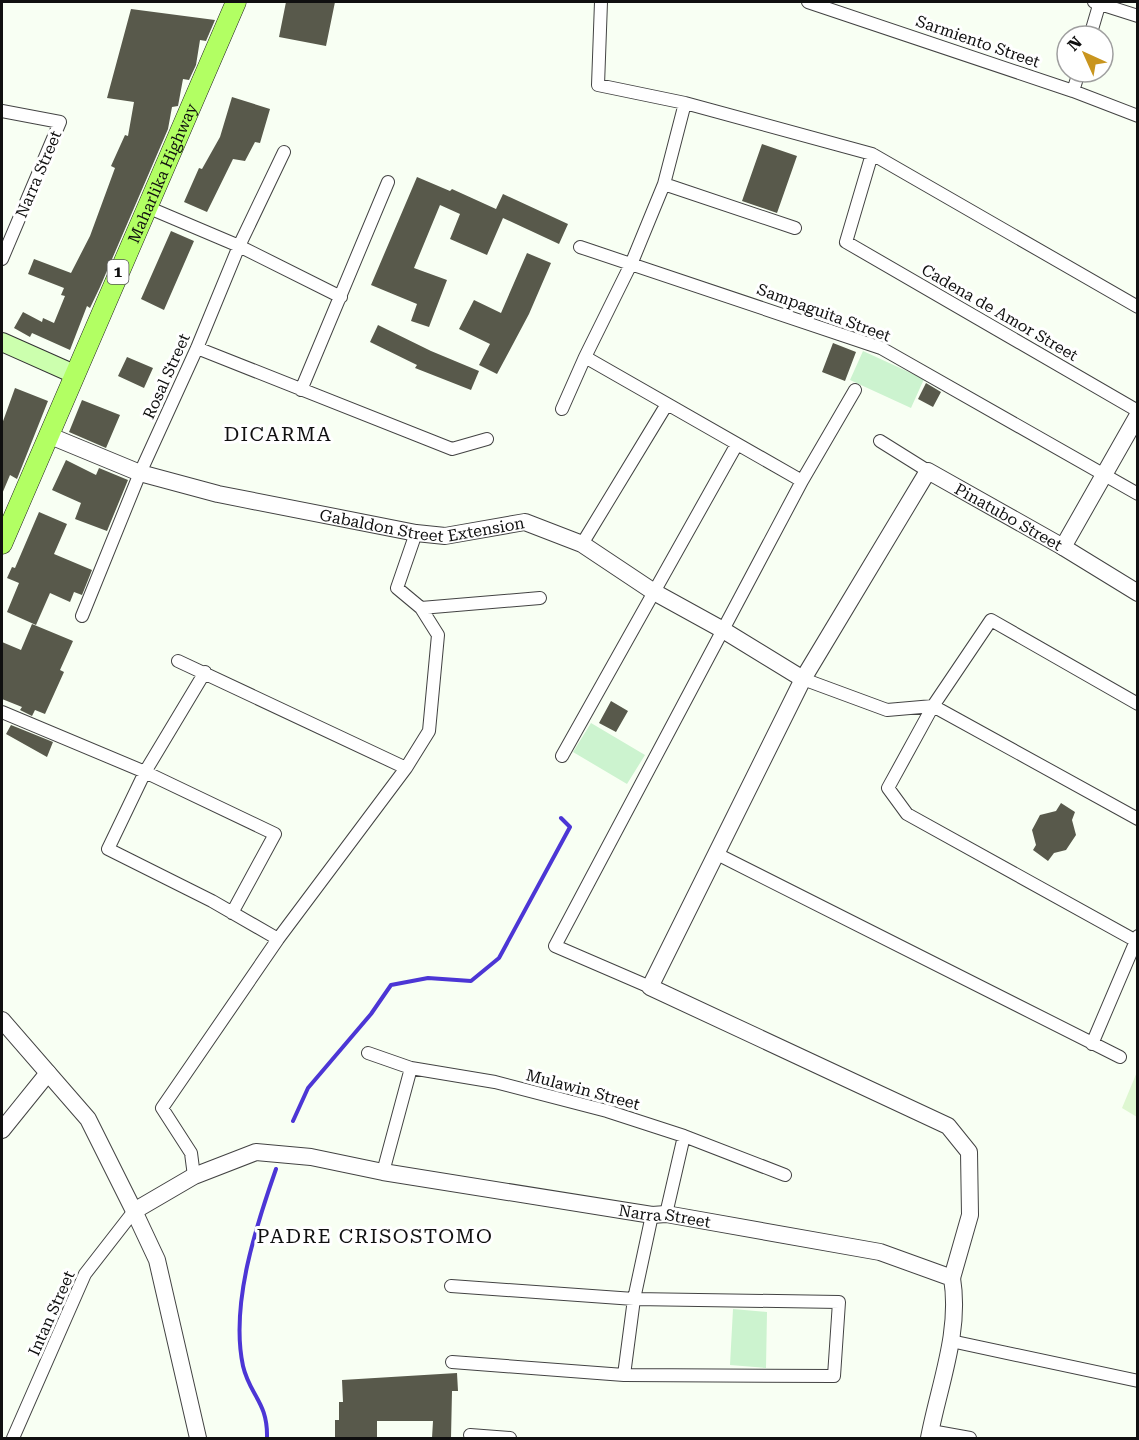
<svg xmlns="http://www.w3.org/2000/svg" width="1139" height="1440" viewBox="0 0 1139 1440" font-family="'Roboto Serif',serif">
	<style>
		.farmland { fill: #def7d1 }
		.pitch { fill: #ccf3cf }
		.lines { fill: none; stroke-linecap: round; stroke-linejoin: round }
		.stream { stroke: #4c36d5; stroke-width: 4 }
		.building { fill: #58594b }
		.minor-casing { stroke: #434343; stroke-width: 14 }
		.tertiary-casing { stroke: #434343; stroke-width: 18 }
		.secondary-casing { stroke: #323232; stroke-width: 20 }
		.primary-casing { stroke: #212121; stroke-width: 21 }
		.minor { stroke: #fff; stroke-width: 12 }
		.tertiary { stroke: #fff; stroke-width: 16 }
		.secondary { stroke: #ccffae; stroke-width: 18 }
		.primary { stroke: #b2ff63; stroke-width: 20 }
		.labels { text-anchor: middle; stroke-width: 6; stroke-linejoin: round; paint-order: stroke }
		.shield { fill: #fff; stroke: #585858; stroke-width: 1.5 }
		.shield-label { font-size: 15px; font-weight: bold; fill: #101010 }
		.street-label { font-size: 16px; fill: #101010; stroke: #fff }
		.quarter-label { font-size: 20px; letter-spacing: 1.5px; fill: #101010; stroke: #fff }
	</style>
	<rect width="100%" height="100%" fill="#f8fff3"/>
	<path class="farmland" d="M1137,1072V1117L1122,1108Z"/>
	<path class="pitch" d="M863,351L924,379L911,408L850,380Z
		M591,723L645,755L627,784L573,752Z
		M733,1309L767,1312L766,1368L730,1365Z"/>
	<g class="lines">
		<path class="stream" d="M293,1121L308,1088L371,1014L391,985L428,978L471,981L499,958L570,827L561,818
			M267,1438C268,1402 250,1396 243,1366C230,1305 256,1226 276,1169"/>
	</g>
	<path class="building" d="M286,2H335L326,46L279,37Z
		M131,9L215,20L206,41L200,40L196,65L189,80L183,79L178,106L172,107L168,129L100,287L90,308L87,306L70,350L32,333L30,337L14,328L23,312L42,322L43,318L54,323L65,296L61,295L64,288L28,274L34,259L71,273L90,236L115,168L111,166L125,135L128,136L134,102L107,98Z
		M232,97L270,109L260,143L255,142L245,161L233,159L207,212L184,202L199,168L202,169L220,137Z
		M762,144L797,156L777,213L742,201Z
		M417,177L450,191L452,189L496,209L503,194L568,224L559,244L503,218L487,255L450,239L460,214L440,205L414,268L447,280L429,327L411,321L417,304L371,285Z
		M171,231L194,241L164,310L141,299Z
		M527,253L551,263L529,314L497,374L479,365L490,344L459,329L474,300L501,313Z
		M378,325L431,351L479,371L471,390L415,368L417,365L370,342Z
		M833,343L856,352L845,381L822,372Z
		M127,357L153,368L144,388L118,376Z
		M926,383L941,392L933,407L918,399Z
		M15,388L48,401L17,479L10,475L2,494V424Z
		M82,400L120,415L106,448L69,432Z
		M66,460L96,475L99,468L128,480L107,531L75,519L81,503L52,490Z
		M39,512L67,524L54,554L92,570L82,595L74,592L70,602L50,593L36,625L7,612L19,583L7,578L12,567L15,568Z
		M32,624L73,641L60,670L64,672L45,714L35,710L32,716L20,710L22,707L2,699V642L21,650Z
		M611,701L628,711L616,732L599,723Z
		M11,725L53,742L47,757L6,734Z
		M1061,803L1075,812L1072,820L1076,835L1066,850L1054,853L1048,861L1033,850L1036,845L1032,830L1040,815L1056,811Z
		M457,1373L458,1391H452L451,1438H432L433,1421H377V1438H335V1420H339V1402H343L342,1380Z"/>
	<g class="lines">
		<g class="minor-casing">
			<path id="minor" d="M601,2L598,85L685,103L872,154L1138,307
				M808,2L1073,91L1138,116
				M1094,2L1138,16
				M1090,36L1100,2
				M1073,91L1079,72
				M685,103L664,184L632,262L585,357L802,481
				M2,111L60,122L2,259
				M872,154L846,242L1138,411
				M664,184L795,228
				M147,207L239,246L341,297
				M580,247L881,348L1138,494
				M197,348L452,449L487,439
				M301,390L388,182
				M562,409L585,357
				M880,441L928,471
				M582,544L667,404
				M421,608L540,598
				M82,616L140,473L197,348L239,246L284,152
				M178,661L406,768
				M205,672L145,772L108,849L212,901L278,939
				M803,679L887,710L933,706L1138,819
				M1138,704L991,620L933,706L888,788L907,814L1138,942
				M2,712L145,772L275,834L232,913
				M562,756L737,444
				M715,853L1120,1057
				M650,987L555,946L802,481L855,390
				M1092,1044L1138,936
				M368,1053L411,1068L495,1082L607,1111L684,1136L785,1175
				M383,1172L411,1068
				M194,1176L191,1153L162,1108L278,939L406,768L429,731L438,635L421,608L397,588L416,533
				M666,1214L684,1136
				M451,1286L634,1299L839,1302L834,1376L624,1375L452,1362
				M951,1341L1138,1381
				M624,1375L634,1299L652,1215
				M931,1431L970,1438
				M470,1435L510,1438
				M13,1438L85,1274L134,1211"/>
		</g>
		<g class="tertiary-casing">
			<g id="tertiary">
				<path id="s1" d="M48,435L140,473L218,494L416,533L445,536L525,522L582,544L654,592L723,630L803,679"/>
				<path d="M1063,547L1138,415"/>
				<path d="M2,1020L88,1119L134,1211L157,1260L198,1438"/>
				<path d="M2,1130L48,1073"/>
				<path id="s2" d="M134,1211L194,1176L256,1152L311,1157L383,1172L652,1215L666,1214L880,1252L952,1278C961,1332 939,1385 929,1438"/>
				<path id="s3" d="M952,1278L970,1215L969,1152L948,1126L650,987L803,679L928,471L1063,547L1138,593"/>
			</g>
		</g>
		<g class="secondary-casing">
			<path id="secondary" d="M2,342L74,374"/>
		</g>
		<g class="primary-casing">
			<g id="primary">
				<path id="s4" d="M2,544L236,2"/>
			</g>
		</g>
		<use href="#minor" class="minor"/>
		<use href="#tertiary" class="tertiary"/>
		<use href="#secondary" class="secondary"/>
		<use href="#primary" class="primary"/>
	</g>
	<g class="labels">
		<rect class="shield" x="107.5" y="260" width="21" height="24" rx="4.5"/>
		<g class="shield-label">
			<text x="118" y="277">1</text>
		</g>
		<g class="street-label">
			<text transform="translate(978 41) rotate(19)" y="6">Sarmiento Street</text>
			<text dy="6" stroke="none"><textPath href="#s4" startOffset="404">Maharlika Highway</textPath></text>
			<text transform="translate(38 174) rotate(-67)" y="6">Narra Street</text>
			<text transform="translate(824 312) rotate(20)" y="6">Sampaguita Street</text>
			<text transform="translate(1000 312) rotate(30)" y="6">Cadena de Amor Street</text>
			<text transform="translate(166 376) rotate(-66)" y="6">Rosal Street</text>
			<text dy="6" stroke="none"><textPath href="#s3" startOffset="1170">Pinatubo Street</textPath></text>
			<text dy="6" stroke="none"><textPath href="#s1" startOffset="388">Gabaldon Street Extension</textPath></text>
			<text transform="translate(583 1089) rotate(15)" y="6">Mulawin Street</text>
			<text dy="6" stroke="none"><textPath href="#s2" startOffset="550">Narra Street</textPath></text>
			<text transform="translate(51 1313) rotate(-66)" y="6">Intan Street</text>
		</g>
		<g class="quarter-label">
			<text x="278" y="441">DICARMA</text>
			<text x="375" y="1243">PADRE CRISOSTOMO</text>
		</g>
	</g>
	<rect width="1139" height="1440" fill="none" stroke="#101010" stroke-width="6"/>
	<g transform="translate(1085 54) rotate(315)"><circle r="28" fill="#ffffff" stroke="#9f9f9f" stroke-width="1.5"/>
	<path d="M0-4.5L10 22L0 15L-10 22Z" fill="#c9951e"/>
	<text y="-9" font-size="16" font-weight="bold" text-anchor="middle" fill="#101010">N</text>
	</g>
</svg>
